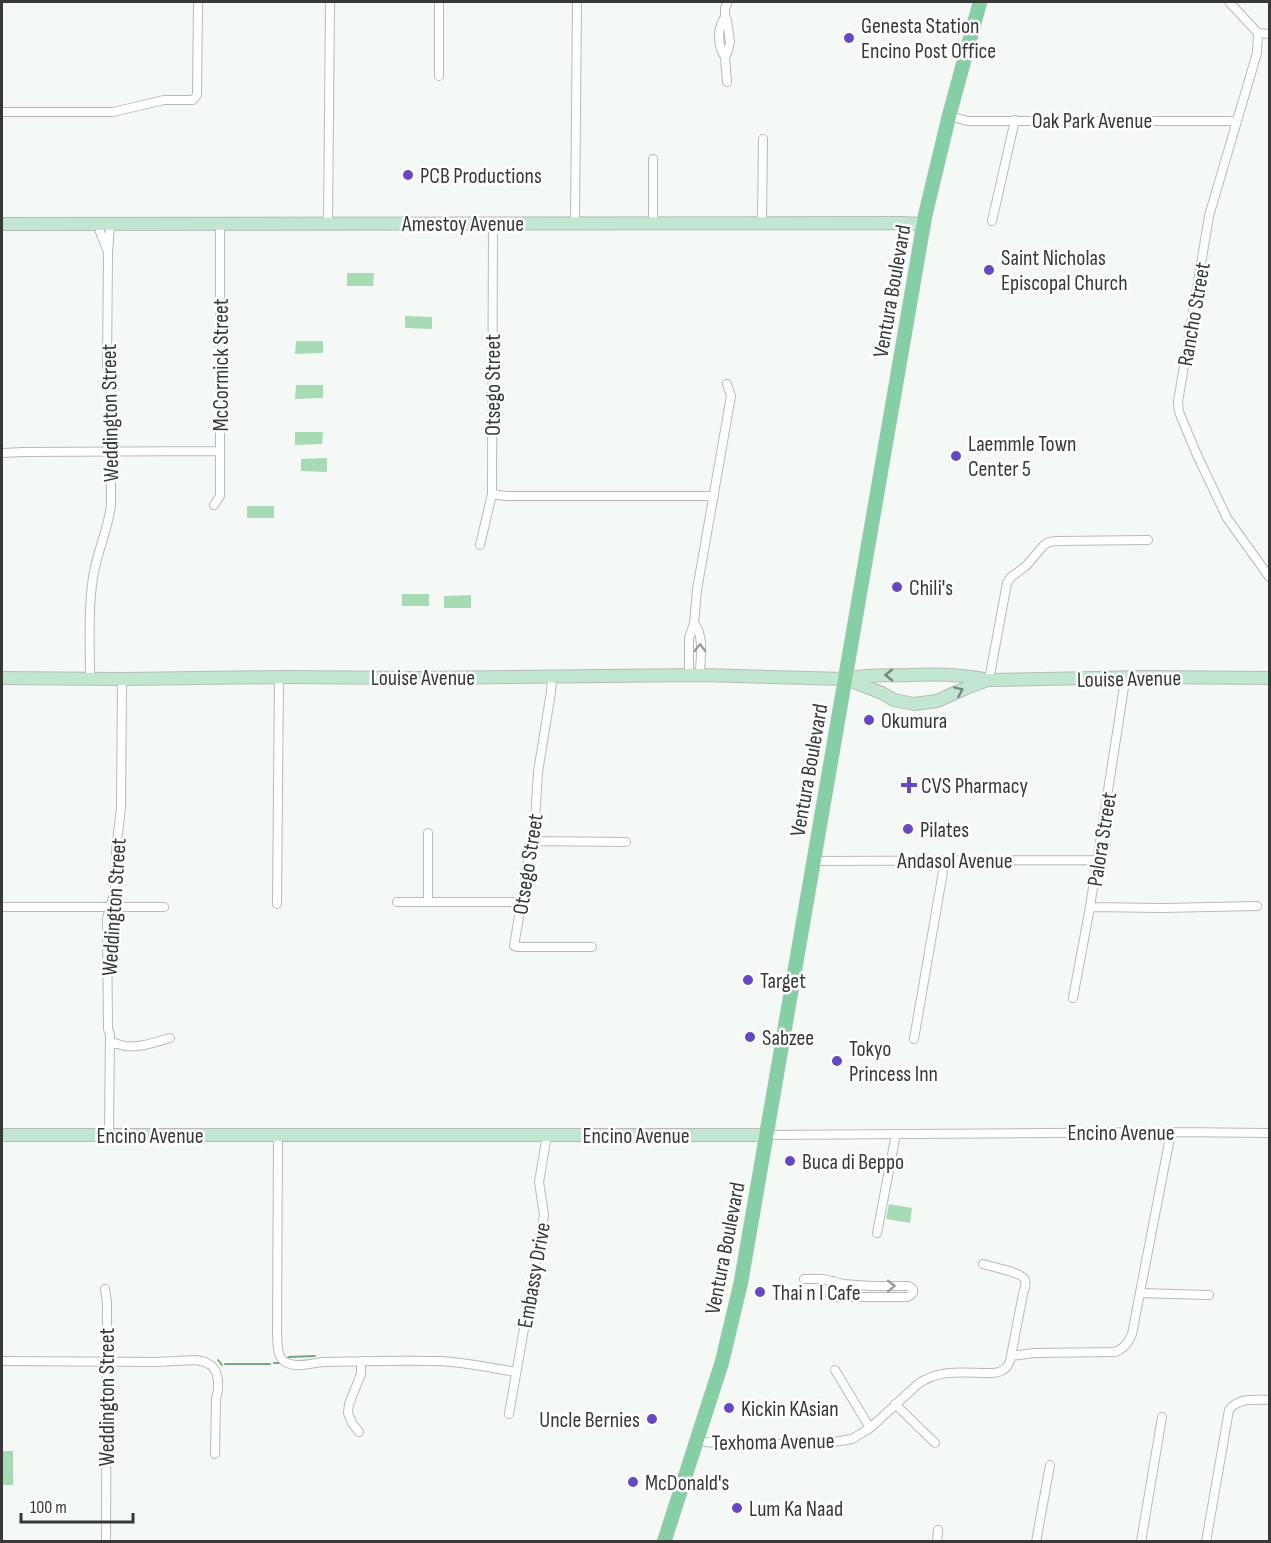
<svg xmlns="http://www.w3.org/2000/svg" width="1271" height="1543" viewBox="0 0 1271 1543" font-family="'Sofia Sans Condensed',sans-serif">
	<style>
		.green { fill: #a6dbb4 }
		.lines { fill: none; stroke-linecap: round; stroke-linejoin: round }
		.stream { stroke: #72a982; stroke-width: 2 }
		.street-casing { stroke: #b7bbb8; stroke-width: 10 }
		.secondary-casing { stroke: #b7bbb8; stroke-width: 14 }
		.primary-casing { stroke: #d3d3d3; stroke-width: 15 }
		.street { stroke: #fff; stroke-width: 8 }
		.secondary { stroke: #c2e7d1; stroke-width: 12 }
		.primary { stroke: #86cea3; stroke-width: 14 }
		.oneway { stroke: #9b9c9c }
		.oneway2 { stroke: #76877d }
		.poi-dot { fill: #6649c2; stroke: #fff; stroke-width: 2 }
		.labels { text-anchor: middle; stroke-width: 5; stroke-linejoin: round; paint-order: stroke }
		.poi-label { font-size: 22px; fill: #373938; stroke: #fff; text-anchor: start }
		.street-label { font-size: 22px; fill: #373938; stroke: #fff }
	</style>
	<rect width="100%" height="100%" fill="#f5f9f6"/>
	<path class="green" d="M347,273H374L373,286H347Z
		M405,316L432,317V329L405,328Z
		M296,341H323V353L295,354Z
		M296,385H323V398L295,399Z
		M295,432H323L322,444L295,445Z
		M327,458V472L301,471V459Z
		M247,506H274V518H247Z
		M402,594H429V606H402Z
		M471,595V608H444V596Z
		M889,1204L912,1208L910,1223L886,1219Z
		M2,1451H13V1485H2Z"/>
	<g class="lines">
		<path class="stream" d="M286,1359L289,1357L315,1356
			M218,1360L222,1365
			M274,1363H282
			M225,1364H270"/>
		<g class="street-casing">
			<path id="street" d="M1229,2L1258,33L1270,34
				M725,17C717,29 717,45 725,57
				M1258,33L1257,53L1209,216L1178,402L1179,412L1197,455L1227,518L1270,578
				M439,76V2
				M727,82L725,57L728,51L730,42L727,20L725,17V8L728,2
				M2,112H113L164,100H193L197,95L198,2
				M949,116L968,121H1228L1236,122
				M653,159V222
				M992,221L1015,120
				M575,222L577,2
				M762,222L763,139
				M328,223L330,2
				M99,224L100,232L108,252
				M2,453L23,452L220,451
				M492,494L506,496H714
				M214,505L220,496V223
				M480,545L492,494L493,223
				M694,623C705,637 700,659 700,675
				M689,675V638L694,623L697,590L731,396L727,384
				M552,676L551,692L538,772L535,821L514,946L517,947H592
				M90,679C90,645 88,610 93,577C97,552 108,530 111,505V374L107,368L108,253L110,224
				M989,680L1007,583L1011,577L1026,566L1044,545L1049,542L1057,541L1148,540
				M532,841L626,842
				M813,861L1097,860
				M397,902H520
				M428,902V833
				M277,904L279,677
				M2,907H164
				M1090,907L1162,908L1257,906
				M1073,998L1090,907L1124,687V678
				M914,1039L945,860
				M110,1042C116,1043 120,1045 125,1046C140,1048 156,1042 170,1038
				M109,1135L110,1034L108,1029L107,919L115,890L116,850L121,808L122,679
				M766,1135L1171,1132L1270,1133
				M278,1136L277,1334C278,1344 276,1358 287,1363C298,1368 312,1363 323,1362C362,1361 400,1360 439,1361C465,1362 491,1368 516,1372
				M877,1233L896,1134
				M983,1264C992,1267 1022,1272 1025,1280C1027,1285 1024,1289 1023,1294L1011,1356
				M804,1279H823L843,1284L872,1286H908L913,1289V1293L908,1297H834L830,1295L833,1281
				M105,1289L107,1303L106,1542
				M1140,1293L1209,1295
				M2,1361L156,1362L196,1360L205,1362L212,1366L216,1372L218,1380V1390L216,1399L215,1454
				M835,1370L870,1428
				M895,1404L935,1443
				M509,1414L544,1215L539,1182L547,1135
				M359,1432L352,1423L348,1413L349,1404L361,1374V1361
				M696,1441L715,1443L778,1444L827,1443L852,1439L870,1428L918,1384C938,1370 959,1372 982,1373C988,1373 996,1374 1001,1371C1008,1368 1010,1363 1011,1356L1034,1353L1115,1352C1124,1348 1128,1344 1132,1334L1171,1132
				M937,1542L938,1530
				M1036,1542L1050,1465
				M1141,1542L1162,1417
				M1206,1542L1229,1410C1239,1397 1255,1400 1270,1400"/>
		</g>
		<g class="secondary-casing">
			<path id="secondary" d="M2,224L901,223L924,224
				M2,678L122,679L285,677L418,678L700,675L845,679C868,674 887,676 910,675C936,674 963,674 989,680L1144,677L1270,678
				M846,679L882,693L894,700L914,704L937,701L966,688L988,680
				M2,1135H766"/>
		</g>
		<g class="primary-casing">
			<path id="primary" d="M664,1542L722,1362L741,1282L925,216L949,116L980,2"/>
		</g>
		<use href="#street" class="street"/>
		<use href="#secondary" class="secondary"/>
		<use href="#primary" class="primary"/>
	</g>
	<defs><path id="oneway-chevron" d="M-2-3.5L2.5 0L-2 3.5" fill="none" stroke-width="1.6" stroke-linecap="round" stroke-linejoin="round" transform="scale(1.5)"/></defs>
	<g class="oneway">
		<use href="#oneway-chevron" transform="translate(700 648) rotate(-89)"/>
		<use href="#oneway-chevron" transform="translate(891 1286) rotate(-1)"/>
	</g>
	<g class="oneway2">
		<use href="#oneway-chevron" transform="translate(889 675) rotate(-180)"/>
		<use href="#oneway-chevron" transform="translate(959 691) rotate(-23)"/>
	</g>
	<g class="poi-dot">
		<circle cx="849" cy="38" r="6"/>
		<circle cx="408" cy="175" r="6"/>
		<circle cx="989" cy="270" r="6"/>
		<circle cx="956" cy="456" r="6"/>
		<circle cx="897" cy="587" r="6"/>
		<circle cx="869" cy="720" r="6"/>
		<path d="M906 776h6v6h6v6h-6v6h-6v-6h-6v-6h6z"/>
		<circle cx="908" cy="829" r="6"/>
		<circle cx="748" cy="980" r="6"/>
		<circle cx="750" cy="1037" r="6"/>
		<circle cx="837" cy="1061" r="6"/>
		<circle cx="790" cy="1161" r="6"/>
		<circle cx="760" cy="1292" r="6"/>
		<circle cx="729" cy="1408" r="6"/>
		<circle cx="652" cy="1419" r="6"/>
		<circle cx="633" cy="1482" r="6"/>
		<circle cx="737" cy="1508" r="6"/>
	</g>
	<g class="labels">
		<g class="poi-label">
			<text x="861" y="33">Genesta Station<tspan x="861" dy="25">Encino Post Office</tspan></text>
			<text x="420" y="183">PCB Productions</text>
			<text x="1001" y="265">Saint Nicholas<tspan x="1001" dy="25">Episcopal Church</tspan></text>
			<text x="968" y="451">Laemmle Town<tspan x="968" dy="25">Center 5</tspan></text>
			<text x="909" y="595">Chili's</text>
			<text x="881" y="728">Okumura</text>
			<text x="921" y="793">CVS Pharmacy</text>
			<text x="920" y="837">Pilates</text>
			<text x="760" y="988">Target</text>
			<text x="762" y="1045">Sabzee</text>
			<text x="849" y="1056">Tokyo<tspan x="849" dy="25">Princess Inn</tspan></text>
			<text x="802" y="1169">Buca di Beppo</text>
			<text x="772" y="1300">Thai n I Cafe</text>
			<text x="741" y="1416">Kickin KAsian</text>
			<text x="640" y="1427" text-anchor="end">Uncle Bernies</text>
			<text x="645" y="1490">McDonald's</text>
			<text x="749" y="1516">Lum Ka Naad</text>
		</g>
		<g class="street-label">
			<text x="1092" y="128">Oak Park Avenue</text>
			<text x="463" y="231">Amestoy Avenue</text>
			<text transform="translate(891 291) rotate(-80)" y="8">Ventura Boulevard</text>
			<text transform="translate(1193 314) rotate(-80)" y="8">Rancho Street</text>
			<text transform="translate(220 365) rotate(-90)" y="8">McCormick Street</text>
			<text transform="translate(492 385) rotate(-90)" y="8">Otsego Street</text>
			<text transform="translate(109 413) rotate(-91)" y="8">Weddington Street</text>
			<text x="423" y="685">Louise Avenue</text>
			<text transform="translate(1129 678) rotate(-1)" y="8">Louise Avenue</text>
			<text transform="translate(808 770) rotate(-80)" y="8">Ventura Boulevard</text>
			<text transform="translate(1101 839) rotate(-81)" y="8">Palora Street</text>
			<text x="955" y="868">Andasol Avenue</text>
			<text transform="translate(527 864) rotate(-81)" y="8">Otsego Street</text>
			<text transform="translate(113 907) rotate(-86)" y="8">Weddington Street</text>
			<text x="1121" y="1140">Encino Avenue</text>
			<text x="150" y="1143">Encino Avenue</text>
			<text x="636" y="1143">Encino Avenue</text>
			<text transform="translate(724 1248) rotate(-79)" y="8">Ventura Boulevard</text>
			<text transform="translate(533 1275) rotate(-80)" y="8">Embassy Drive</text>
			<text transform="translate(106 1397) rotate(-90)" y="8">Weddington Street</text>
			<text transform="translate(773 1441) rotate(-1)" y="8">Texhoma Avenue</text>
		</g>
	</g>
	<rect width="1271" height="1543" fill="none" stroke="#373938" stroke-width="6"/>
	<path d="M21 1513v9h112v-9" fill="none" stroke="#373938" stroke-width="3"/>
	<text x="30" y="1513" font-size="18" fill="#373938" stroke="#ffffff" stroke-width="4.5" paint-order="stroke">100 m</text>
</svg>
